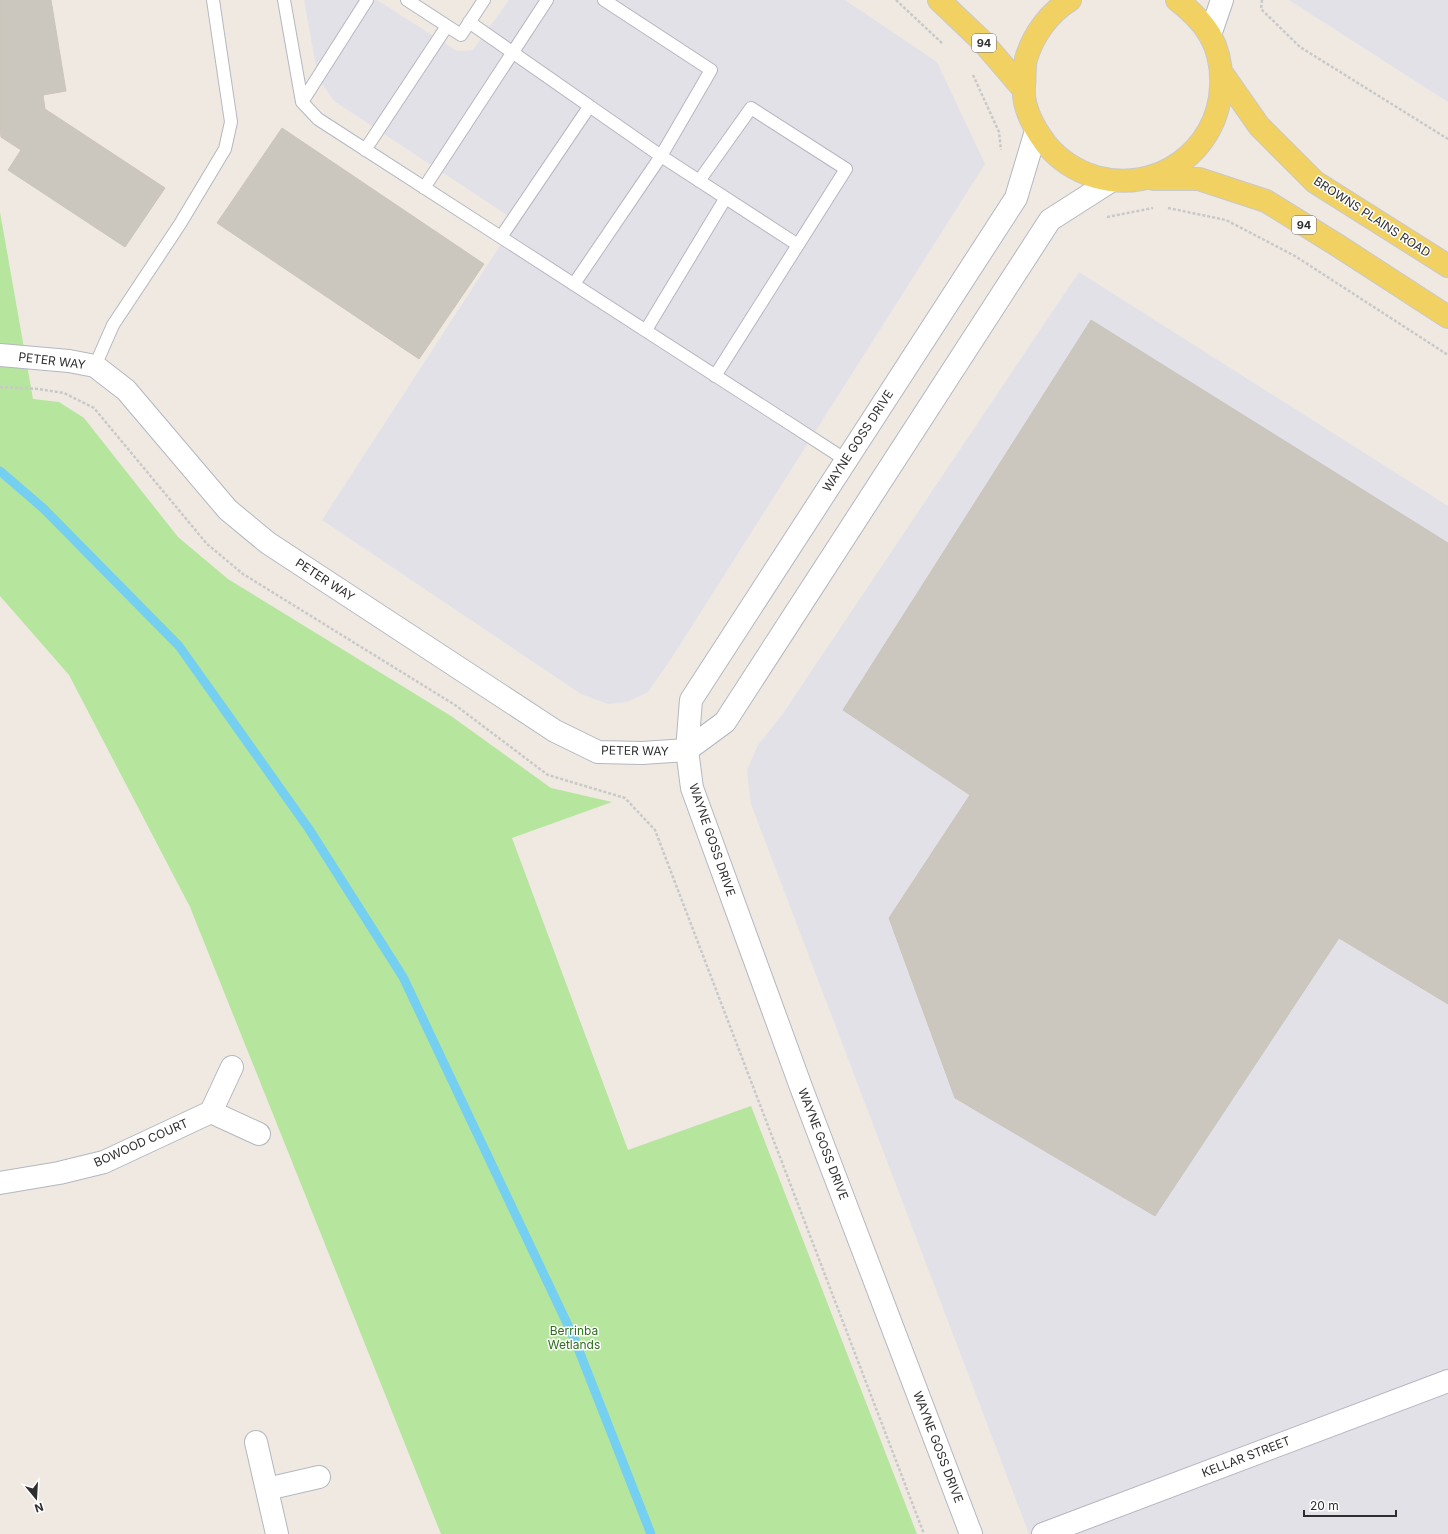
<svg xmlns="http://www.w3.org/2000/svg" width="1448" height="1534" viewBox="0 0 1448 1534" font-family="Inter,sans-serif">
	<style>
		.industrial { fill: #e3e1e8 }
		.green { fill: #b6e59e }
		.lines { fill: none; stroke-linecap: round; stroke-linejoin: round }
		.stream { stroke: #75cff0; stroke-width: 9 }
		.building { fill: #cbc7bf; stroke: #cbc5ba }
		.service-casing { stroke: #b4b7c1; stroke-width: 14 }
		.minor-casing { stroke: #b4b7c1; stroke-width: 24 }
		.primary-casing { stroke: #c9c9c9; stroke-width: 24 }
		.path { stroke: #c9c9c9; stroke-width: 2.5; stroke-dasharray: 3 2; stroke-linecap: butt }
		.service { stroke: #fff; stroke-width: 12 }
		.minor { stroke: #fff; stroke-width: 22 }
		.primary { stroke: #f2d163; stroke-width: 22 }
		.labels { text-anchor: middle; stroke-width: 3; stroke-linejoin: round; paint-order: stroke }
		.shield { fill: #fff; stroke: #6d6d6d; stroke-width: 1 }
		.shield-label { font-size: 11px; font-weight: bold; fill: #2e2e2e }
		.street-label { font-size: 12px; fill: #2e2e2e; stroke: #fff }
		.park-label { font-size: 12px; fill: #2c6e1b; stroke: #fff }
	</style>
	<rect width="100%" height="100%" fill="#efe9e1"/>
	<path class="industrial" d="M304,0H377L457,51L473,50L509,0H845L937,62L985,164L671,659L648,692L627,702L608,704L581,694L322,520L516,221L334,101L318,78Z
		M1289,0H1448V102Z
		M1079,272L1448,506V1534H1029L751,804L747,770L758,745L782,715Z"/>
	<path class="green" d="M0,212L33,399L59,402L84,418L178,537L228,579L451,716L551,788L612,802L512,838L628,1150L751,1106L917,1534H441L190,907L69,675L0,596Z"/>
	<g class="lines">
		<path class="stream" d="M0,471L44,509L179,646L309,829L403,977L574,1338L651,1534"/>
	</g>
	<path class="building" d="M0,0H51L66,91L43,95L45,109L165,188L125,247L8,170L21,150L1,137L0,130Z
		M282,128L484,264L419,359L217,223Z
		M1091,320L1448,543V1004L1339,938L1155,1216L955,1098L889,918L970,795L843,710Z"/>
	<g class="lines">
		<g class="service-casing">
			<path id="service" d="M284,0L302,102L318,119L846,460
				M407,0L461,35L484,0
				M469,22L661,156L798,245
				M302,102L367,0
				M365,150L447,26
				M699,181L751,108L846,169L715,376
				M424,188L547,0
				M501,237L589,107
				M574,284L661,156L711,70L604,0
				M646,330L725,199
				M95,366L113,325L180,224L225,149L231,122L213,0"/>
		</g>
		<g class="minor-casing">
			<path id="minor" d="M1210,35L1222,0
				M0,355L69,361L95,366L126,390L228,510L268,543L555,731L598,752L642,753L687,750
				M687,750L725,722L1050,220L1111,181
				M232,1067L211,1112L259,1134
				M0,1183L59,1173L104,1162L211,1112
				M256,1442L277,1534
				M267,1489L319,1477
				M971,1534L801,1087L692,788L687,750L691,700L1016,198L1036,131
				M1043,1534L1448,1381"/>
		</g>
		<g class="primary-casing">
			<path id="primary" d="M939,0L982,41L1024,90
				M1070,0C1049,13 1033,35 1026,59C1024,67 1025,78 1024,86C1022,107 1034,128 1046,144C1059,160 1076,171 1096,177C1157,194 1218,151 1221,87C1222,69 1219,51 1210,35C1201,20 1190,10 1177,0
				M1222,73L1259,126L1315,182L1448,266
				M1154,179H1199L1266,201L1337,245L1448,317"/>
		</g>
		<path class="path" d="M896,0L943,44
			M1262,0L1261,9L1300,47L1448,139
			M973,75L999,132L1001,150
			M1168,208L1226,220L1295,256L1448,355
			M1107,217L1153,208
			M0,387L38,389L64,393L94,408L207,544L243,574L455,705L548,775L625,798L655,830L924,1534"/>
		<use href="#service" class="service"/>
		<use href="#minor" class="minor"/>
		<use href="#primary" class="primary"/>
	</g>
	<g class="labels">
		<g class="shield">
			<rect x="972" y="34" width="24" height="18" rx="3"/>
			<rect x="1292" y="216" width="24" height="18" rx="3"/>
		</g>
		<g class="shield-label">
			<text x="984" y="47">94</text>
			<text x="1304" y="229">94</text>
		</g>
		<g class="street-label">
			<text transform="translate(1372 217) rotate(33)" y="4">BROWNS PLAINS ROAD</text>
			<text transform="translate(52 361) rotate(7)" y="4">PETER WAY</text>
			<text transform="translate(858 441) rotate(-57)" y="4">WAYNE GOSS DRIVE</text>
			<text transform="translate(325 580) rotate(33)" y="4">PETER WAY</text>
			<text transform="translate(635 751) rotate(1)" y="4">PETER WAY</text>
			<text transform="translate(712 840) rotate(71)" y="4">WAYNE GOSS DRIVE</text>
			<text transform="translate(141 1143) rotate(-24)" y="4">BOWOOD COURT</text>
			<text transform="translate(823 1144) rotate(69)" y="4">WAYNE GOSS DRIVE</text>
			<text transform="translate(938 1447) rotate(69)" y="4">WAYNE GOSS DRIVE</text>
			<text transform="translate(1246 1457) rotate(-21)" y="4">KELLAR STREET</text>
		</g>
		<g class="park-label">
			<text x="574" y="1335">Berrinba<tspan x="574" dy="14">Wetlands</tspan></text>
		</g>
	</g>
	<g transform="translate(36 1498) rotate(162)" stroke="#ffffff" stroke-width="3" paint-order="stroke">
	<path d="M0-3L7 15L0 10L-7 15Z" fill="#2e2e2e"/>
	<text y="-6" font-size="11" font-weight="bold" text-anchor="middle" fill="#2e2e2e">N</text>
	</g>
	<path d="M1304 1510v6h92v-6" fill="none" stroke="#2e2e2e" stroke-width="2"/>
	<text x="1310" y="1510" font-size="12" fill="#2e2e2e" stroke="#ffffff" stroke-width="3" paint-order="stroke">20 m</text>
</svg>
